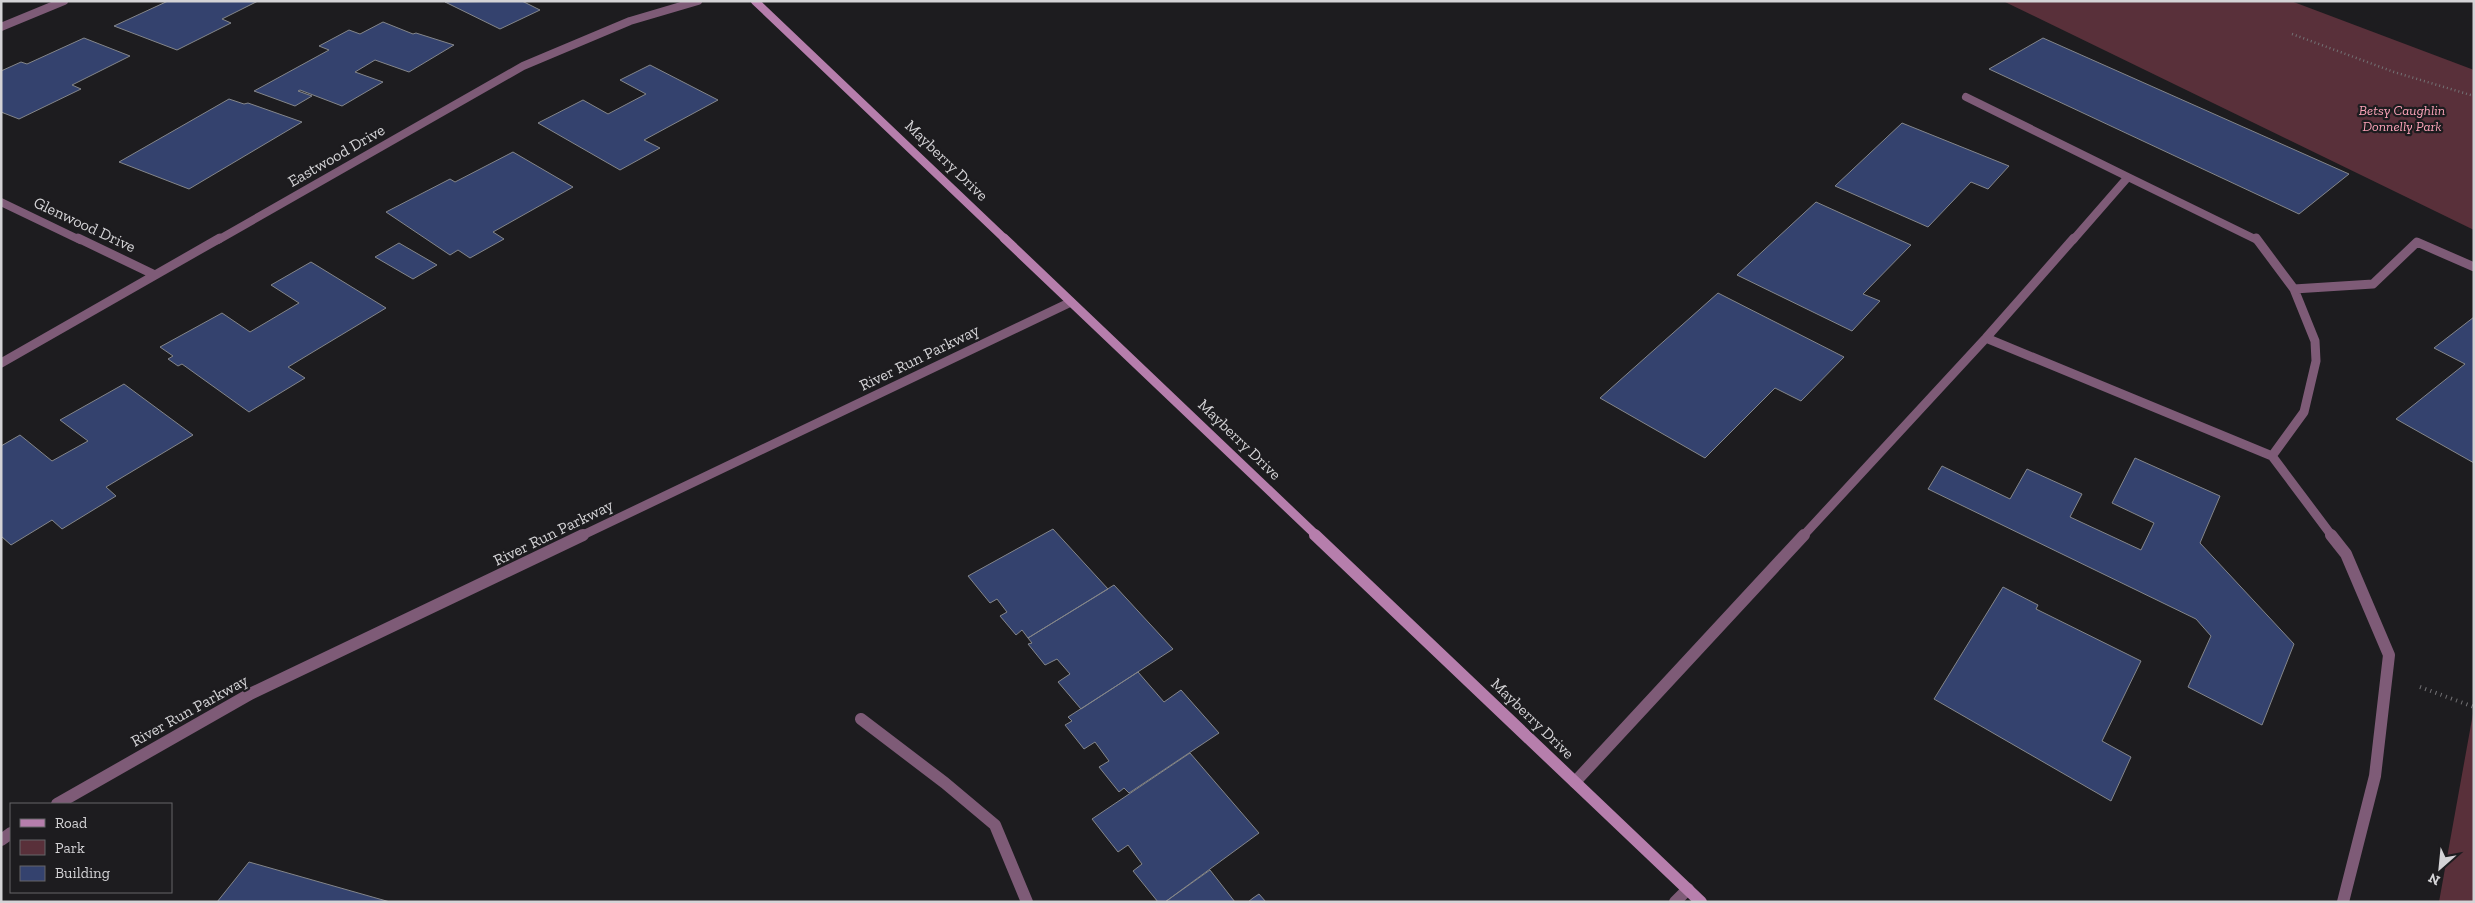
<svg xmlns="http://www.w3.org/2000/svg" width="2475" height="903" viewBox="0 0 2475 903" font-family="'Zilla Slab',serif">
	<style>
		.green { fill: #59303a }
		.building { fill: #34426e; stroke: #84868a }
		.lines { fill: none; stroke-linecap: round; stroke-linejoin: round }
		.path-far1 { stroke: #737275; stroke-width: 2.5; stroke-dasharray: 1 3; stroke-linecap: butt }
		.path { stroke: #737275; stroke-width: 4; stroke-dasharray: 1 4.5; stroke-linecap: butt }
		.lane-far2 { stroke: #7e5b77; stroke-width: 8 }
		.lane-far1 { stroke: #7e5b77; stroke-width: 9 }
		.lane { stroke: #7e5b77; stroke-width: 12 }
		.street-far2 { stroke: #7e5b77; stroke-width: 8 }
		.street-far1 { stroke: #7e5b77; stroke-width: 9 }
		.street { stroke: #7e5b77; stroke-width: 12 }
		.secondary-far2 { stroke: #b67eac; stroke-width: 8 }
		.secondary-far1 { stroke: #b67eac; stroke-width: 9 }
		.secondary { stroke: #b67eac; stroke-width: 12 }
		.labels { text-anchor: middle; stroke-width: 4.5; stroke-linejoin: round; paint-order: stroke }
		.far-park-label { font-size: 14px; font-style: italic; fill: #fba3b8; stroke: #1d1c1f }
		.street-label { font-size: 16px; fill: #d4d3d6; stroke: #1d1c1f }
	</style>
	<rect width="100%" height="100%" fill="#1d1c1f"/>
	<path class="green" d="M2003,1H2291L2474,70V230Z
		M2474,708V902H2439Z"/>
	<path class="building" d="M168,1H258L222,19L231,23L177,50L114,26Z
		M522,1L540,10L500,29L445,2Z
		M383,22L413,34L416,33L454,45L409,72L375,60L355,72L383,82L342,106L300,90L298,91L312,96L295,106L254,91L329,50L319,46L349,30L360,34Z
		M84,38L130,56L72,85L81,89L19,119L1,112V71L21,62L27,64Z
		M2043,38L2349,174L2299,214L1989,69Z
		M650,65L718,100L644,140L660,148L620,170L538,123L583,100L608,114L646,94L620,80Z
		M229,99L244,104L248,103L302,122L189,189L119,162Z
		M1902,123L2009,166L1988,189L1971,182L1928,227L1835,186Z
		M513,152L573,187L493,232L504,239L470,258L458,250L450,255L386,212L450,179L455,182Z
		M1816,202L1911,245L1863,294L1880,301L1852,331L1737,275Z
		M399,243L437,265L413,279L375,257Z
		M311,262L386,308L288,367L305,378L249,412L182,364L178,366L168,359L173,356L160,347L222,313L250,332L299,303L271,285Z
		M1718,293L1844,357L1801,401L1775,388L1705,458L1600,398Z
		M2474,317V463L2396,419L2465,364L2434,348Z
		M124,384L193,435L106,487L116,496L62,529L52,520L11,545L1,536V446L20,435L52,461L88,441L60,420Z
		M2135,458L2220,496L2200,543L2294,644L2262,725L2188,687L2211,636L2196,619L1928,489L1942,466L2010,499L2027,469L2082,494L2070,517L2141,550L2154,523L2112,503Z
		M1053,529L1108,589L1028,638L1022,630L1016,635L1000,616L1007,612L997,599L990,603L968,576Z
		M1114,585L1173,649L1081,709L1058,682L1070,674L1057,659L1045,665L1028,644L1032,643L1028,638Z
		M2003,587L2038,605L2036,609L2141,661L2102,741L2131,757L2111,801L1934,699Z
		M1138,672L1164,702L1181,690L1219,733L1129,793L1124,788L1119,792L1099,767L1109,761L1095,742L1084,749L1065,725L1072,721L1068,717Z
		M1190,753L1259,833L1165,902H1158L1133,871L1142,864L1128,845L1118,852L1092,819Z
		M249,862L390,902H217Z
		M1210,870L1235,902H1165Z
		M1259,894L1266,902H1248L1253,898Z"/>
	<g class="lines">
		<path class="path-far1" d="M2292,34L2394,72L2474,96"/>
		<path class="path" d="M2420,687L2474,707"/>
		<path class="lane-far2" d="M1966,97L2128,177
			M2073,240L2128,177L2257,240"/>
		<path class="lane-far1" d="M2256,238L2294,289L2315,341L2316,361L2304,412L2272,456L2332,536
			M2294,289L2373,284L2417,242L2474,267
			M1986,338L2272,456
			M1803,536L1986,338L2074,238"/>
		<path class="lane" d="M2331,535L2346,554L2389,655L2375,776L2343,902
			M1575,782L1804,535"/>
		<path class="street-far2" d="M1,27L64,1
			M1,202L80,240
			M218,240L523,66L630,21L698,1"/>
		<path class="street-far1" d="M78,238L155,275
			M1,363L220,238
			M581,536L1071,302"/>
		<path class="street" d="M861,719L945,783L995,825L1027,902
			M57,804L250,694L583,535
			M1,840L11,833
			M1675,902L1688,889"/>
		<path class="secondary-far2" d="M755,1L1006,240"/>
		<path class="secondary-far1" d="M1004,238L1317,536"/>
		<path class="secondary" d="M1315,535L1701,902"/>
	</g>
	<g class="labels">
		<g class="far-park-label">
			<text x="2402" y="115">Betsy Caughlin<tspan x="2402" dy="16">Donnelly Park</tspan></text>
		</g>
		<g class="street-label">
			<text transform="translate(336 155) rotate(-30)" y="6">Eastwood Drive</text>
			<text transform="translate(947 160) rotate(44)" y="6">Mayberry Drive</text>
			<text transform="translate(85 224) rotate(25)" y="6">Glenwood Drive</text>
			<text transform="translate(919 357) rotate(-26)" y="6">River Run Parkway</text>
			<text transform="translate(1240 439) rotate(44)" y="6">Mayberry Drive</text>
			<text transform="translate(553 532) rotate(-26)" y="6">River Run Parkway</text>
			<text transform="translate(189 710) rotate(-29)" y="6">River Run Parkway</text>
			<text transform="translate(1533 718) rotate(44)" y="6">Mayberry Drive</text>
		</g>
	</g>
	<rect width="2475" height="903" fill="none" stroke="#d4d3d6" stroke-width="5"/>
	<rect x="10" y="803" width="162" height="90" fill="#1d1c1f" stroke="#666568"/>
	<rect x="20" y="819" width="25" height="8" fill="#b67eac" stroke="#666568"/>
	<text x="55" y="828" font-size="15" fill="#d4d3d6">Road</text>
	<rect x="20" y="840" width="25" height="15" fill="#59303a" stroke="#666568"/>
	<text x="55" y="853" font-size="15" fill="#d4d3d6">Park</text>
	<rect x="20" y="866" width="25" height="15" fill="#34426e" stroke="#666568"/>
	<text x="55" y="878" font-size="15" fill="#d4d3d6">Building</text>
	<g transform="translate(2440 868) rotate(207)" stroke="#1d1c1f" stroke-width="4" paint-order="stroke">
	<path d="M0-4L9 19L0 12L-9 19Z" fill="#d4d3d6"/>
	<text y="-8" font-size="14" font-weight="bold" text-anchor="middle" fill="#d4d3d6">N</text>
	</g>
</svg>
